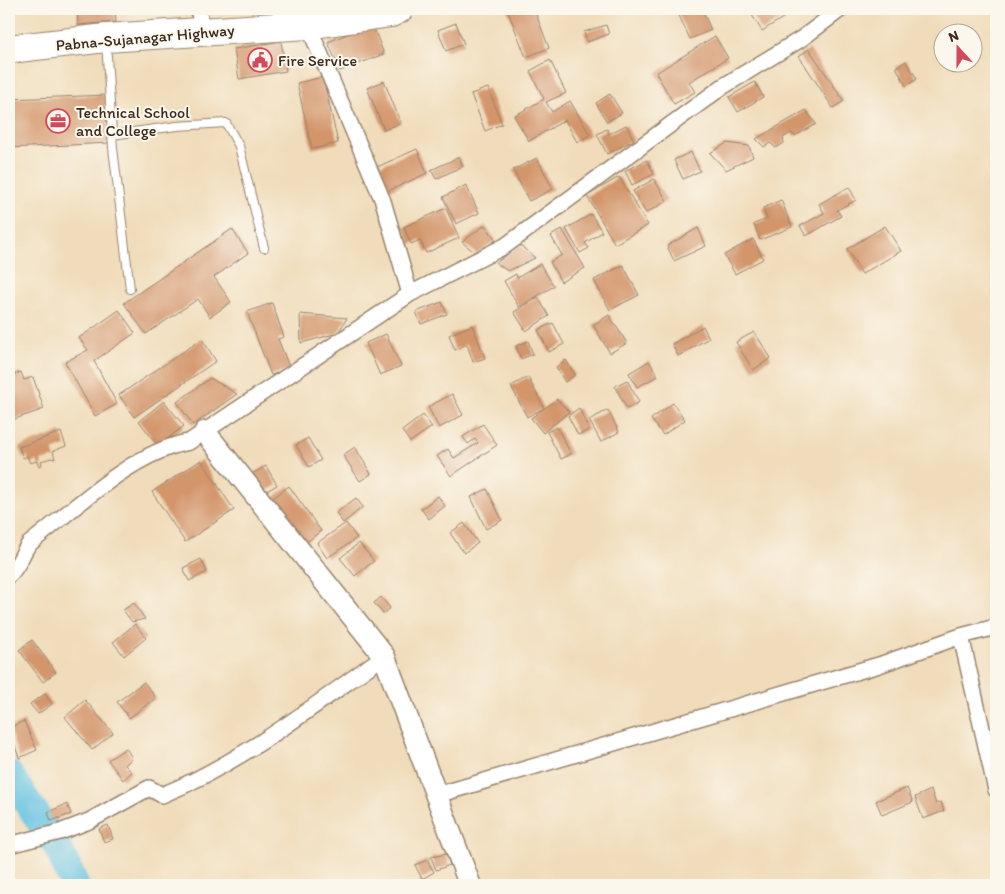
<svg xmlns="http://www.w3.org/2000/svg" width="1005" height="894" viewBox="0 0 1005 894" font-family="Itim,sans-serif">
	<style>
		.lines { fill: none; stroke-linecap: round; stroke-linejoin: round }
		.river { stroke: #63c2e1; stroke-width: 29 }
		.building { fill: #d3956b }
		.lane-casing { stroke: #96836c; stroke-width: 10 }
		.street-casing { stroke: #96836c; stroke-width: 18 }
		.secondary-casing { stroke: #96836c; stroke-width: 24 }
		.highway-casing { stroke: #96836c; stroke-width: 30 }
		.lane { stroke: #fff; stroke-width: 8 }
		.street { stroke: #fff; stroke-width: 15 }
		.secondary { stroke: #fff; stroke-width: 21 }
		.highway { stroke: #fff; stroke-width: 28 }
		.labels { text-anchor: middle; stroke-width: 4; stroke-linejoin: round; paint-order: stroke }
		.street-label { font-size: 16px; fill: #3b2a1e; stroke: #fbf7ec }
		.poi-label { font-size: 16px; fill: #3b2a1e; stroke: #fbf7ec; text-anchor: start }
	</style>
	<rect width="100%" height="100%" fill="#fbf7ec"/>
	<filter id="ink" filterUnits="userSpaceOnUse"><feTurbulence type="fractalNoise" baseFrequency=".02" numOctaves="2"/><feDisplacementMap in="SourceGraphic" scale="10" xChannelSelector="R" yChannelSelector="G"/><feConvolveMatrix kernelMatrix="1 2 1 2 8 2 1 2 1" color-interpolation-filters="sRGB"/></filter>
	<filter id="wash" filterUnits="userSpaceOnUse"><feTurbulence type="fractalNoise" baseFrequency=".0096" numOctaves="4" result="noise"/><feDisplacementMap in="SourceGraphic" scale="20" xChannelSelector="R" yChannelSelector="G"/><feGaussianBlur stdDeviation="1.12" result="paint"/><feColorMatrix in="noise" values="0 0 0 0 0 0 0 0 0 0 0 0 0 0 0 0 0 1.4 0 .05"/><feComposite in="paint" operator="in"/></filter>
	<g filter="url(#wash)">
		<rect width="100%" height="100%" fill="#f0dcba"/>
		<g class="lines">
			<path class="river" d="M9,775L57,846L75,885"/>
		</g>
		<g id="blocks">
			<path class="building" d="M77,9H115L116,22L78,25Z
				M507,9H534L549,48L526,57Z
				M676,9H702L711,30L690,39Z
				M748,9H782L786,16L762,31Z
				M456,23L464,44L446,51L438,30Z
				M372,24L384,54L340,71L328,42Z
				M606,25L609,34L587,42L584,32Z
				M715,36L728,58L689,82L695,92L674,104L656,73Z
				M281,41L286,71L239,79L234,49Z
				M809,49L844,101L833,108L799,56Z
				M550,60L566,93L546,102L552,112L570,101L590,135L577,142L565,120L529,141L514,116L544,99L530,71Z
				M906,61L917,79L906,86L896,67Z
				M323,77L338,143L312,149L297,83Z
				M384,81L401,123L384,130L367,88Z
				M755,82L763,97L738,112L729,97Z
				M488,88L502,124L485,131L471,94Z
				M610,94L622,113L607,122L596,103Z
				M107,95L109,143L9,148V99Z
				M806,110L816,124L795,136L791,133L783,138L784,143L776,148L770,143L764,147L756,139Z
				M626,125L634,140L607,154L597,134L607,129L609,134Z
				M727,143L749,146L753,157L726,170L710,153Z
				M417,149L427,173L386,192L375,168Z
				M691,152L700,171L683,179L674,160Z
				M459,157L463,166L436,179L431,170Z
				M537,158L553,189L529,201L513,170Z
				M647,160L654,174L632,185L625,171Z
				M619,177L648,225L615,244L587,196Z
				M654,179L667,201L646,213L633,191Z
				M466,185L479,213L456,224L443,197Z
				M849,187L856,200L837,210L841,216L806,236L800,226L824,213L819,204Z
				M781,200L792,227L760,240L754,224L767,219L763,208Z
				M446,208L459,238L426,253L420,240L411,244L404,227Z
				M591,214L602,232L585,243L589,248L580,253L566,229Z
				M485,225L496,240L477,254L462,242Z
				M885,226L901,251L862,274L847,249Z
				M698,228L706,246L674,261L667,246Z
				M232,229L248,253L214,277L231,302L210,317L198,299L146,334L124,303Z
				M562,229L585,268L561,282L550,262L562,255L551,236Z
				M753,239L763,259L735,274L724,255Z
				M520,245L535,258L508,271L496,263Z
				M540,264L554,286L519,307L504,281L516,274L517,278Z
				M623,265L639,295L610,310L594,280Z
				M538,297L549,316L526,331L514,312Z
				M442,302L447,314L421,324L416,312Z
				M272,303L284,337L278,339L290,369L271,375L247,312Z
				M119,310L135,333L94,361L117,404L95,416L65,362L88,350L79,338Z
				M300,314L347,318L338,333L301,343Z
				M609,315L627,343L610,353L593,325Z
				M553,323L564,344L549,352L538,330Z
				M472,325L485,358L473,362L467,344L455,350L449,335Z
				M703,326L709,338L678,356L672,344Z
				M754,332L771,358L753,370L736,342Z
				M386,334L401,366L380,375L366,343Z
				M202,339L216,361L134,417L119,395Z
				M528,341L533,354L521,359L516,346Z
				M566,360L575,375L565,382L556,367Z
				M649,361L658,376L637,387L629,373Z
				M21,372L24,380L33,377L44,409L9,421V376Z
				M528,377L544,408L527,417L511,386Z
				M210,378L237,394L193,425L177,402Z
				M627,380L639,402L627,409L615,386Z
				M452,394L463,415L439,428L428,407Z
				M557,399L569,412L543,433L531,418Z
				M164,401L184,426L158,446L139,421Z
				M673,403L685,420L663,435L651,419Z
				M579,408L589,430L578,435L568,416Z
				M608,410L619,432L601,442L589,420Z
				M423,415L432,427L410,442L402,431Z
				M483,424L497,445L451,476L437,456L448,449L454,458L478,443L475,439L468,444L463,437Z
				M557,427L571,454L561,459L547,432Z
				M61,432L66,446L53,451L55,459L51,458L41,461L42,465L39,466L37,461L30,463L27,456L23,458L19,447Z
				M308,438L321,460L309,467L296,445Z
				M355,447L371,474L360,481L343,455Z
				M201,460L234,510L185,542L152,492Z
				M266,466L277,485L260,495L248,476Z
				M289,486L321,531L304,544L272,499Z
				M487,489L502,520L486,529L471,497Z
				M438,496L445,506L429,519L421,509Z
				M356,498L363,507L343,523L336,513Z
				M346,523L357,538L327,558L317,543Z
				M464,523L478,543L464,553L450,533Z
				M359,543L374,561L355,576L340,558Z
				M201,559L207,572L189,581L183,568Z
				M381,597L390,608L383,614L374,603Z
				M134,603L145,619L132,622L123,610Z
				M135,624L146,638L124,656L113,642Z
				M32,640L56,672L43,682L19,650Z
				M144,682L156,698L129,718L117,702Z
				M45,694L52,704L38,714L30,704Z
				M85,700L113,733L92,750L65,717Z
				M24,721L37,750L19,758L9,728Z
				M126,748L132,758L125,765L132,772L123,780L108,760Z
				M907,788L913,802L882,815L876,801Z
				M931,790L936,804L941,802L944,811L923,819L915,797Z
				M67,804L71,814L51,821L48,812Z
				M108,825L113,839L104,842L99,829Z
				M446,854L450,865L436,870L431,857Z
				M427,860L434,872L422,879L415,865Z"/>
		</g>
	</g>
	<g filter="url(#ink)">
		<use href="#blocks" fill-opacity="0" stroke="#96836c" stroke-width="1"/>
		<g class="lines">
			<g class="lane-casing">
				<path id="lane" d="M106,42L113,148L130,289
					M112,135L177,126L226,123L239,146L264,248"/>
			</g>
			<g class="street-casing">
				<path id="street" d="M198,9L203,32
					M308,25L383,201L410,294
					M9,575C18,568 22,553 29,544C73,510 134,451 189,442L410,294L505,246L722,87L801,39L841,9
					M961,636L996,790
					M437,795L879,665L961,636L996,627
					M9,845L60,832L89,821L149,788L162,795C243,762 313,706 384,656"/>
			</g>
			<g class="secondary-casing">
				<path id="secondary" d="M205,432L384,656L470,885"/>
			</g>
			<g class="highway-casing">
				<path id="highway" d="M9,49L106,38L308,25L391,13L399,9"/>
			</g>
			<use href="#lane" class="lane"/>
			<use href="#street" class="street"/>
			<use href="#secondary" class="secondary"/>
			<use href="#highway" class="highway"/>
		</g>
	</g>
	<defs>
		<g id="civic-ring" transform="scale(1.25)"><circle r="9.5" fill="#fbf7ec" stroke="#d1495b" stroke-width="1.5"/><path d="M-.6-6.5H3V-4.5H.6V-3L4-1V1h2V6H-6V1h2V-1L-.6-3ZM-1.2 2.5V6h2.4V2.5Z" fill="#d1495b"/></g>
		<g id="office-ring" transform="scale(1.25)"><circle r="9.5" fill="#fbf7ec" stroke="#d1495b" stroke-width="1.5"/><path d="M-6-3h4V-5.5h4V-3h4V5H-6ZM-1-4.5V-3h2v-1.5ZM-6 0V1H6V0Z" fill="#d1495b"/></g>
	</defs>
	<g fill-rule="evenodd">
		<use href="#civic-ring" x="260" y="60"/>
		<use href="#office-ring" x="58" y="121"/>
	</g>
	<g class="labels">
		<g class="street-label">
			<text transform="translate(145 37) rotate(-5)" y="6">Pabna-Sujanagar Highway</text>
		</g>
		<g class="poi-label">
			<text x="278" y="66">Fire Service</text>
			<text x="76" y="118">Technical School<tspan x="76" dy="18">and College</tspan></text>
		</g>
	</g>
	<rect width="1005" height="894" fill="none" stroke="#fbf7ec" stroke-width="30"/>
	<g transform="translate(958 48) rotate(339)"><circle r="24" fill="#fbf7ec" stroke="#aea59a"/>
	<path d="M0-4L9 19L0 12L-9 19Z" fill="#d1495b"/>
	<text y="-8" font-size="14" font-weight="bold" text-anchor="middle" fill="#3b2a1e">N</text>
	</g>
</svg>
